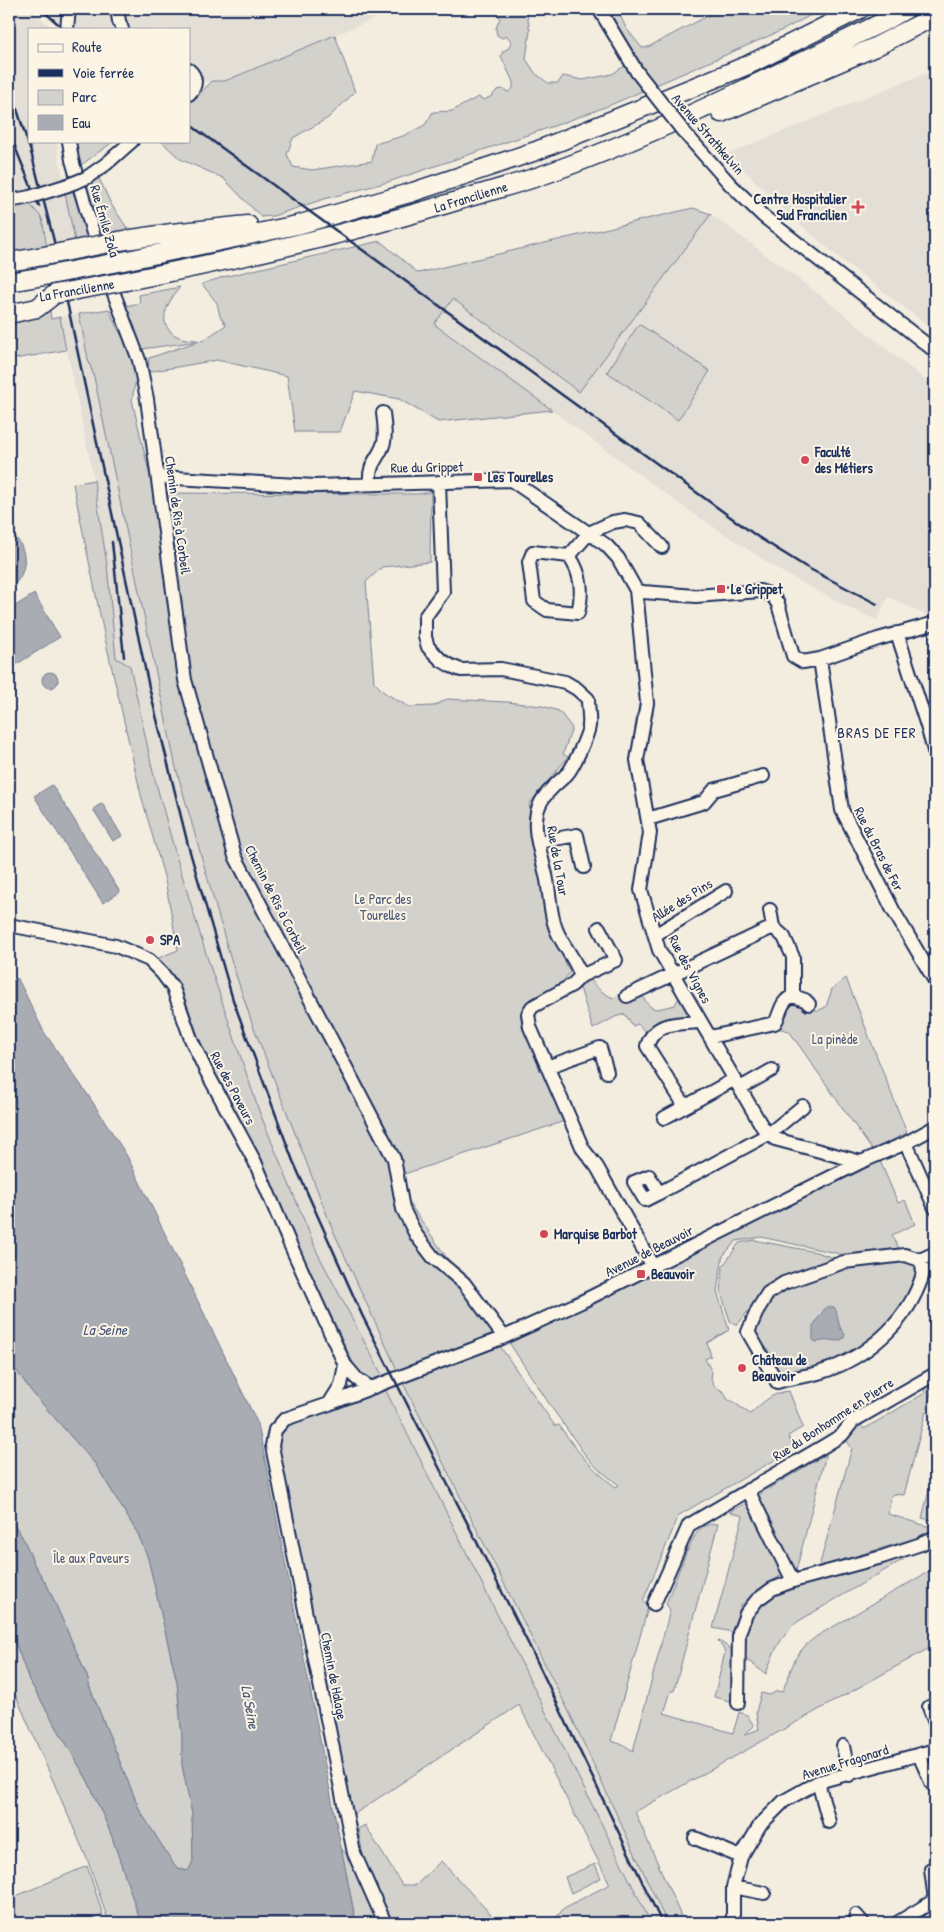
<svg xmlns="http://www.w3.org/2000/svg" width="944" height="1932" viewBox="0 0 944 1932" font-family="'Patrick Hand',sans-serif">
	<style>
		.built { fill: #e3dfd6 }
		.green { fill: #d3d1cc; stroke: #778095 }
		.water { fill: #a9acb3; stroke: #707a91 }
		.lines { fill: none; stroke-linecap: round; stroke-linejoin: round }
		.minor-casing { stroke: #1b2f5e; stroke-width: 16 }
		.highway-casing { stroke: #1b2f5e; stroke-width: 21 }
		.minor { stroke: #fcf5e5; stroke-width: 12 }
		.highway { stroke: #fcf5e5; stroke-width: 18 }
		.rail { stroke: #1b2f5e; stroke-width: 2.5 }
		.minor-bridge-casing { stroke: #1b2f5e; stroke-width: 16; stroke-linecap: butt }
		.highway-bridge-casing { stroke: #1b2f5e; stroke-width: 21; stroke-linecap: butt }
		.minor-bridge { stroke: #fcf5e5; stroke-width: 12 }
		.highway-bridge { stroke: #fcf5e5; stroke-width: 18 }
		.poi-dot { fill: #d1495b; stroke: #fcf5e5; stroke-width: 2 }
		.labels { text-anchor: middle; stroke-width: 4; stroke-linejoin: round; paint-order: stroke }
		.street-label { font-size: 14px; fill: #1b2f5e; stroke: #fcf5e5 }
		.poi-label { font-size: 14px; font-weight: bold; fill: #1b2f5e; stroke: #fcf5e5; text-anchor: start }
		.park-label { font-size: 14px; fill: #49587a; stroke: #fcf5e5 }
		.neighbourhood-label { font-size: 15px; letter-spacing: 1px; fill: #1b2f5e; stroke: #fcf5e5 }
		.water-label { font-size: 15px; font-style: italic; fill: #465478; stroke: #fcf5e5 }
	</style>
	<rect width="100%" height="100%" fill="#f3ede0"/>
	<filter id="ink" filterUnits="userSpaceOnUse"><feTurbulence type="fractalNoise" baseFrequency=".02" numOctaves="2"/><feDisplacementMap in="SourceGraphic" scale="10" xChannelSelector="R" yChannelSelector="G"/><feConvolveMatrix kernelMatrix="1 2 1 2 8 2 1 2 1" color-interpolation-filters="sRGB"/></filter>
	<g filter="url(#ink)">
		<path class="built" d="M9,9H31L53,29H29V141H56L77,255L52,260L42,218L16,189L9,190Z
			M44,9H398L225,81L189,82V29H67Z
			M935,71V331L838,257L788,214L728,154L916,77Z
			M711,214L825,299L935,388V615L928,616L888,597L877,620L849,608L782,572L685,508L434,324L452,299L579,392Z
			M79,314L88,359L94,377L176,768L209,887L231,960L252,1023L332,1228L398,1372L383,1377L318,1254L259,1111L207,957L175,852L153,772L130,666L116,659L107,565L94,480L60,317Z
			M402,1381L570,1714L667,1923H651L385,1389Z"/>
		<path class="green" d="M495,9H526L530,31L526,59L535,73L548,83H558L563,76L583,80L612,74L637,58L615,28L606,9H617L626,28L642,48L648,47L721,9L740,12L747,9H822L785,29L608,106L554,126L388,182L324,199L273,216L261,217L223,178L180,159L161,141H189V102L197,97L212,81H225L335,35L355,92L328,118L293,138L287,154L293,167L312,170L372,161L375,144L403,136L425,125L433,112L452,111L478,97L484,100L492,96L497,90L502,89L509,92L513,88V82L501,56L503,51L509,48L511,41L507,36L502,38L497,35L496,28L500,18Z
			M75,141H114L81,165Z
			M98,176L111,204L129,231L98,237L87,185Z
			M72,190L89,238L75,241L65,193Z
			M26,200L42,218L47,247L9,253V204Z
			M693,208L711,214L579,392L453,299L434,324L552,410L438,422L399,399L355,391L340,432H295L287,376L217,360L148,372L149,358L199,341L142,349L125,306L140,303L139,295L180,287C168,302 153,325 179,337C185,340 195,339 202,341L226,325L220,316L217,303L202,284L223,277L380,241L418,273Z
			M109,309L117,328L126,342L137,373L132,400L154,493L418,494L431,492L430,562L382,567L366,582L374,682L385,693L409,707L434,706L447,699L507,702L542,706L559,711L572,728L563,754L568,757L529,804L549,928L570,972L558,989L526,1007L568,1120L392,1178L449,1261L463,1289L498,1331L398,1372L332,1228L252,1023L231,960L176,768L94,377L88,359L79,314Z
			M50,311L51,319L60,317L66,350L9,360V319Z
			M639,324L710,371L678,420L607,372Z
			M94,480L107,565L116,658L130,666L153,772L175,852L207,957L259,1111L318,1254L383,1377C367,1382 366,1378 355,1367L252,1146L203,1050L182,990L174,976L156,959L178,950L165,880L141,795L104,634L73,484Z
			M587,973C592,984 602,994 614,998L625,991L642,995C652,1014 656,1009 675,1005L678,999H681L689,1016L688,1020L650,1037L638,1024L633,1026L625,1014L615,1017L593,1029L579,985Z
			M846,978L907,1133L872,1150L789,1031L777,1028L791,999L809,1004L817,1011L826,1007L832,989Z
			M880,1161L898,1203L905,1200L915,1224L892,1235L899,1248L845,1255L761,1237L736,1241L723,1256L717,1291L729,1330L707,1343L711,1356L705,1359L712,1372L711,1378L714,1386L724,1392L728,1400L732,1401L750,1414C762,1403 773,1392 789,1391L803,1427L788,1436L794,1449L679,1515L643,1601L649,1604L611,1741L624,1745L633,1751L670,1610L666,1604C672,1589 690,1538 700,1529C704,1525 713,1523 718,1524L674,1691H671L664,1713L733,1733L739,1712L747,1715L754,1726L744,1735L759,1729L756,1712L761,1693L770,1695L777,1691L782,1692C794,1666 791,1655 817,1636L933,1569L935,1573V1645L635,1812L684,1923H667L570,1714L402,1381L500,1346L555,1426L559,1425C577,1451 591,1469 616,1487L619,1485L597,1468L586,1456L552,1408L508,1341Z
			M754,1240L816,1252L834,1258L835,1261L754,1304L737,1325L730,1321L721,1293L723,1266L739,1243Z
			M916,1257L921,1280L870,1349L792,1378L778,1375L753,1330L768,1293L819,1270Z
			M9,1360L32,1392L96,1465L138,1534L148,1558L177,1682L182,1737V1765L192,1814L193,1861L190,1868L187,1871L178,1868L173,1863L140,1811L90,1688L87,1676L48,1587L34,1564L24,1540L9,1516Z
			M935,1383V1386L933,1385L904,1495L895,1494L891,1496L888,1514L933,1528L923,1536L819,1567L852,1448L842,1435L860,1424L864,1429L925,1393L924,1389Z
			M385,1389L651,1923H552L564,1908L610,1884L519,1705L353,1815L277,1451L282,1430L288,1424Z
			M826,1454L796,1571L758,1495Z
			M935,1467V1521L922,1518Z
			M752,1500L788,1571L758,1590L741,1605L732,1632L713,1628L743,1516L729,1512Z
			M901,1555L904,1559L797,1622C779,1639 774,1651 766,1674L739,1654L738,1703L714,1697L725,1652L718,1640L738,1654L746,1614L782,1585L791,1589L798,1584Z
			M9,1625L29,1680L88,1781L111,1834L141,1923H109L88,1861L9,1680Z
			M365,1825L402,1885H416L441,1861L499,1923H393L363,1856L358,1829Z
			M341,1848L352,1861L379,1923H356Z
			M595,1864L601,1878L571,1893L565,1877Z
			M87,1866L103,1915L83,1923H9V1899Z"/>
		<path class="water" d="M9,531C29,546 30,574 9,589Z
			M34,594L60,637L9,669V610Z
			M42 680a8 8 0 1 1 16 0a8 8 0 1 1-16 0Z
			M52,785L120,892L103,903L34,796Z
			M102,803L122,836L113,841L93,809Z
			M18,979L44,1032L90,1098L127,1156L258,1424L356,1923H141L111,1834L88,1781L29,1680L9,1625V1516L24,1540L34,1564L48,1587L87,1676L90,1688L140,1811L173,1863L178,1868L186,1871L190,1868L193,1861L192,1814L182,1765V1737L177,1682L148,1558L138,1534L96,1465L32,1392L9,1360V983Z
			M826,1307H834C840,1316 836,1326 845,1334L844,1338L839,1341L829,1340L816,1342L813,1340V1326Z"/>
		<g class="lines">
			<g class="minor-casing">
				<path id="minor" d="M117,9L119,21L122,29
					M599,9L637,72
					M67,29L69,9
					M189,70C197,77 197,86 189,94
					M69,141L72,160L99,254L139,360L147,399L185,680L235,856L394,1159L403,1209L416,1235L433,1257L464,1283L504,1337
					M86,178L106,164L132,141
					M730,184L763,216L935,351
					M9,201L30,197
					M158,477L315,486L511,480L606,545L618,558L636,590L643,592L696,596L760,591L772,595L778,604L793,656L803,662L820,659L878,639L935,623
					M439,482L443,592L425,617V637L428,647L441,660L451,666L461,670L501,669L565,682L577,689L588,699C588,708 590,718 589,726C588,735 573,768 567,774C558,783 547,790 541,802C528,825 543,857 547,880C550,896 550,914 556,929C562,945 575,958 581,976L572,985L532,1007L528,1014L530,1027L583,1149L597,1167L652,1265
					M370,483C368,462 380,458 384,442C386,433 384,422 383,413
					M569,556C582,574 583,592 578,613L547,610L534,601L529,562L533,552L569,556L589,533L613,522L625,520L639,523L662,547
					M636,590L647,703L637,760L650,833L641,890L659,950L763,1128L775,1139L861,1162
					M897,633L927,726L935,723
					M820,659L842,810L893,910L935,981
					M927,726L935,754
					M648,819L704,802L714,790L763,776
					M538,842L577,835L584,867
					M9,925L116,946L149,960L162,973L173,988L191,1039L205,1069L255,1162L289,1242L345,1365L357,1379L371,1388
					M655,935L726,891
					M581,976L616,960L599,928
					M627,996L773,927
					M793,996L805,1000L809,1004
					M710,1037L775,1023C781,1013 780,1001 793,996V957L784,937L773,927L770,910
					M547,1067L600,1048L607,1072
					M740,1088L772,1070
					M685,1106L647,1046C655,1020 679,1024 701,1022
					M664,1118L735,1079
					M906,1143L935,1208
					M659,1193L649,1176L634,1182L645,1200L659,1193L769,1134L803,1106
					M905,1255L920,1260C926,1271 921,1281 916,1292C898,1331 858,1362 818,1373C804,1377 790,1378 777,1382L748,1332L758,1309L768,1293L784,1283L844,1262Z
					M920,1260L935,1253
					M329,1404L341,1385L345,1365
					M748,1490L793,1581
					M654,1604L689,1525L824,1446L842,1435L853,1421L935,1374
					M738,1703L739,1633L746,1614L757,1600L772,1589L793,1581L882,1557L921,1544L935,1537
					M929,1707L935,1723
					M843,1746L849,1775
					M919,1755L932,1784
					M818,1782L829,1822
					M695,1838L741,1857
					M931,1869L935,1900
					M733,1887L764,1893
					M856,1915L863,1923
					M385,1923L354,1853L272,1446L275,1430L285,1419L329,1404L502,1338L581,1302L861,1162L906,1143L935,1127
					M733,1923V1887L741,1857L760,1825L784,1801L818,1782L935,1750
					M897,1923L935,1900"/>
			</g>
			<g class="highway-casing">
				<path id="highway" d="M721,113L875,47L935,16
					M119,241L172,233L248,225
					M123,261L297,225L413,192L536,151L748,65L860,9
					M9,262L49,255
					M126,281C243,258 359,232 473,196C500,188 528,181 554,171C669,129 778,73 887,20L906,9
					M9,282L50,275
					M9,314L37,308L55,294"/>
			</g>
			<use href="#minor" class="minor"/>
			<use href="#highway" class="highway"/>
			<path class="rail" d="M41,9L64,29
				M9,85L31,152L54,241L149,687L188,845L233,1000L293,1161L362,1315L533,1653L662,1923
				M189,124L758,537L806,567L877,604
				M9,132L39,206
				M112,542L124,657"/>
			<g class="minor-bridge-casing">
				<path id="minor-bridge" d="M637,72L683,131L730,184
					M30,197L68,185L86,178"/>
			</g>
			<g class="highway-bridge-casing">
				<path id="highway-bridge" d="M49,255L119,241
					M50,275L123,261
					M55,294L126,281"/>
			</g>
			<use href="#minor-bridge" class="minor-bridge"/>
			<use href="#highway-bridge" class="highway-bridge"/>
		</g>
	</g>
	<g class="poi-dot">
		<path d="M855.5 199.5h5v5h5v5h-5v5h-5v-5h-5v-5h5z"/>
		<circle cx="805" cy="460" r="5"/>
		<rect x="473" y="472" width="10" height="10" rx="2.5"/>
		<rect x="716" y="584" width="10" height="10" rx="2.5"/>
		<circle cx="150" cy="940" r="5"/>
		<circle cx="544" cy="1234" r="5"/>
		<rect x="636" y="1269" width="10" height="10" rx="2.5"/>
		<circle cx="742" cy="1368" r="5"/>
	</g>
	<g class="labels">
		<g class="street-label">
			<text transform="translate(708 134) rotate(49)" y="5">Avenue Strathkelvin</text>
			<text transform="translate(471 197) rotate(-17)" y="5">La Francilienne</text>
			<text transform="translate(105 221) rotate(74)" y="5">Rue Émile Zola</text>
			<text transform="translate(77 290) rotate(-10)" y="5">La Francilienne</text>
			<text transform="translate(427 467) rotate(-1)" y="5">Rue du Grippet</text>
			<text transform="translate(178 515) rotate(82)" y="5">Chemin de Ris à Corbeil</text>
			<text transform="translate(879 849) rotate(63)" y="5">Rue du Bras de Fer</text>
			<text transform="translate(558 861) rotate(80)" y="5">Rue de la Tour</text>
			<text transform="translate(276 899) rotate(63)" y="5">Chemin de Ris à Corbeil</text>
			<text transform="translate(682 900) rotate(-32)" y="5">Allée des Pins</text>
			<text transform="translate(690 969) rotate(62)" y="5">Rue des Vignes</text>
			<text transform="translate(233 1088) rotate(62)" y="5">Rue des Paveurs</text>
			<text transform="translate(649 1251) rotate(-27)" y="5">Avenue de Beauvoir</text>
			<text transform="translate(833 1419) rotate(-33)" y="5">Rue du Bonhomme en Pierre</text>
			<text transform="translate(334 1676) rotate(79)" y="5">Chemin de Halage</text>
			<text transform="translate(845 1762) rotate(-17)" y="5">Avenue Fragonard</text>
		</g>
		<g class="poi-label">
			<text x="847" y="204" text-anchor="end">Centre Hospitalier<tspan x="847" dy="16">Sud Francilien</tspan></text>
			<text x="815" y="457">Faculté<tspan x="815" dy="16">des Métiers</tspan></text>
			<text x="488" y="482">Les Tourelles</text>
			<text x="731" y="594">Le Grippet</text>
			<text x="160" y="945">SPA</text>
			<text x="554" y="1239">Marquise Barbot</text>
			<text x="651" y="1279">Beauvoir</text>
			<text x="752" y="1365">Château de<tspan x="752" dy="16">Beauvoir</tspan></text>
		</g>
		<g class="park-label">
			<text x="383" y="904">Le Parc des<tspan x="383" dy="16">Tourelles</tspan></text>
			<text x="835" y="1044">La pinède</text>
			<text x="91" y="1563">Île aux Paveurs</text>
		</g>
		<g class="neighbourhood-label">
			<text x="877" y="738">BRAS DE FER</text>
		</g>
		<g class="water-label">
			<text x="105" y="1335">La Seine</text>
			<text transform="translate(250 1707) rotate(80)" y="5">La Seine</text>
		</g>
	</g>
	<rect width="944" height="1932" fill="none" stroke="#fcf5e5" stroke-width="30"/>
	<rect x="15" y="15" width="914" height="1902" fill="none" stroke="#1b2f5e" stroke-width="2" filter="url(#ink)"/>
	<rect x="28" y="28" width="162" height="115" fill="#fcf5e5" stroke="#a2a6af"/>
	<rect x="38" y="44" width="25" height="8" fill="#fcf5e5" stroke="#a2a6af"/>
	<text x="72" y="52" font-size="15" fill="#1b2f5e">Route</text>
	<rect x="38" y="69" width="25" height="8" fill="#1b2f5e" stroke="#a2a6af"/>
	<text x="72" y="78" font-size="15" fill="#1b2f5e">Voie ferrée</text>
	<rect x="38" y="90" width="25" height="15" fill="#d3d1cc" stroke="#a2a6af"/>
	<text x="72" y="102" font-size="15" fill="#1b2f5e">Parc</text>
	<rect x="38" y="115" width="25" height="15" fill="#a9acb3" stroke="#a2a6af"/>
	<text x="72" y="128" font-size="15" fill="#1b2f5e">Eau</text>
</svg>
